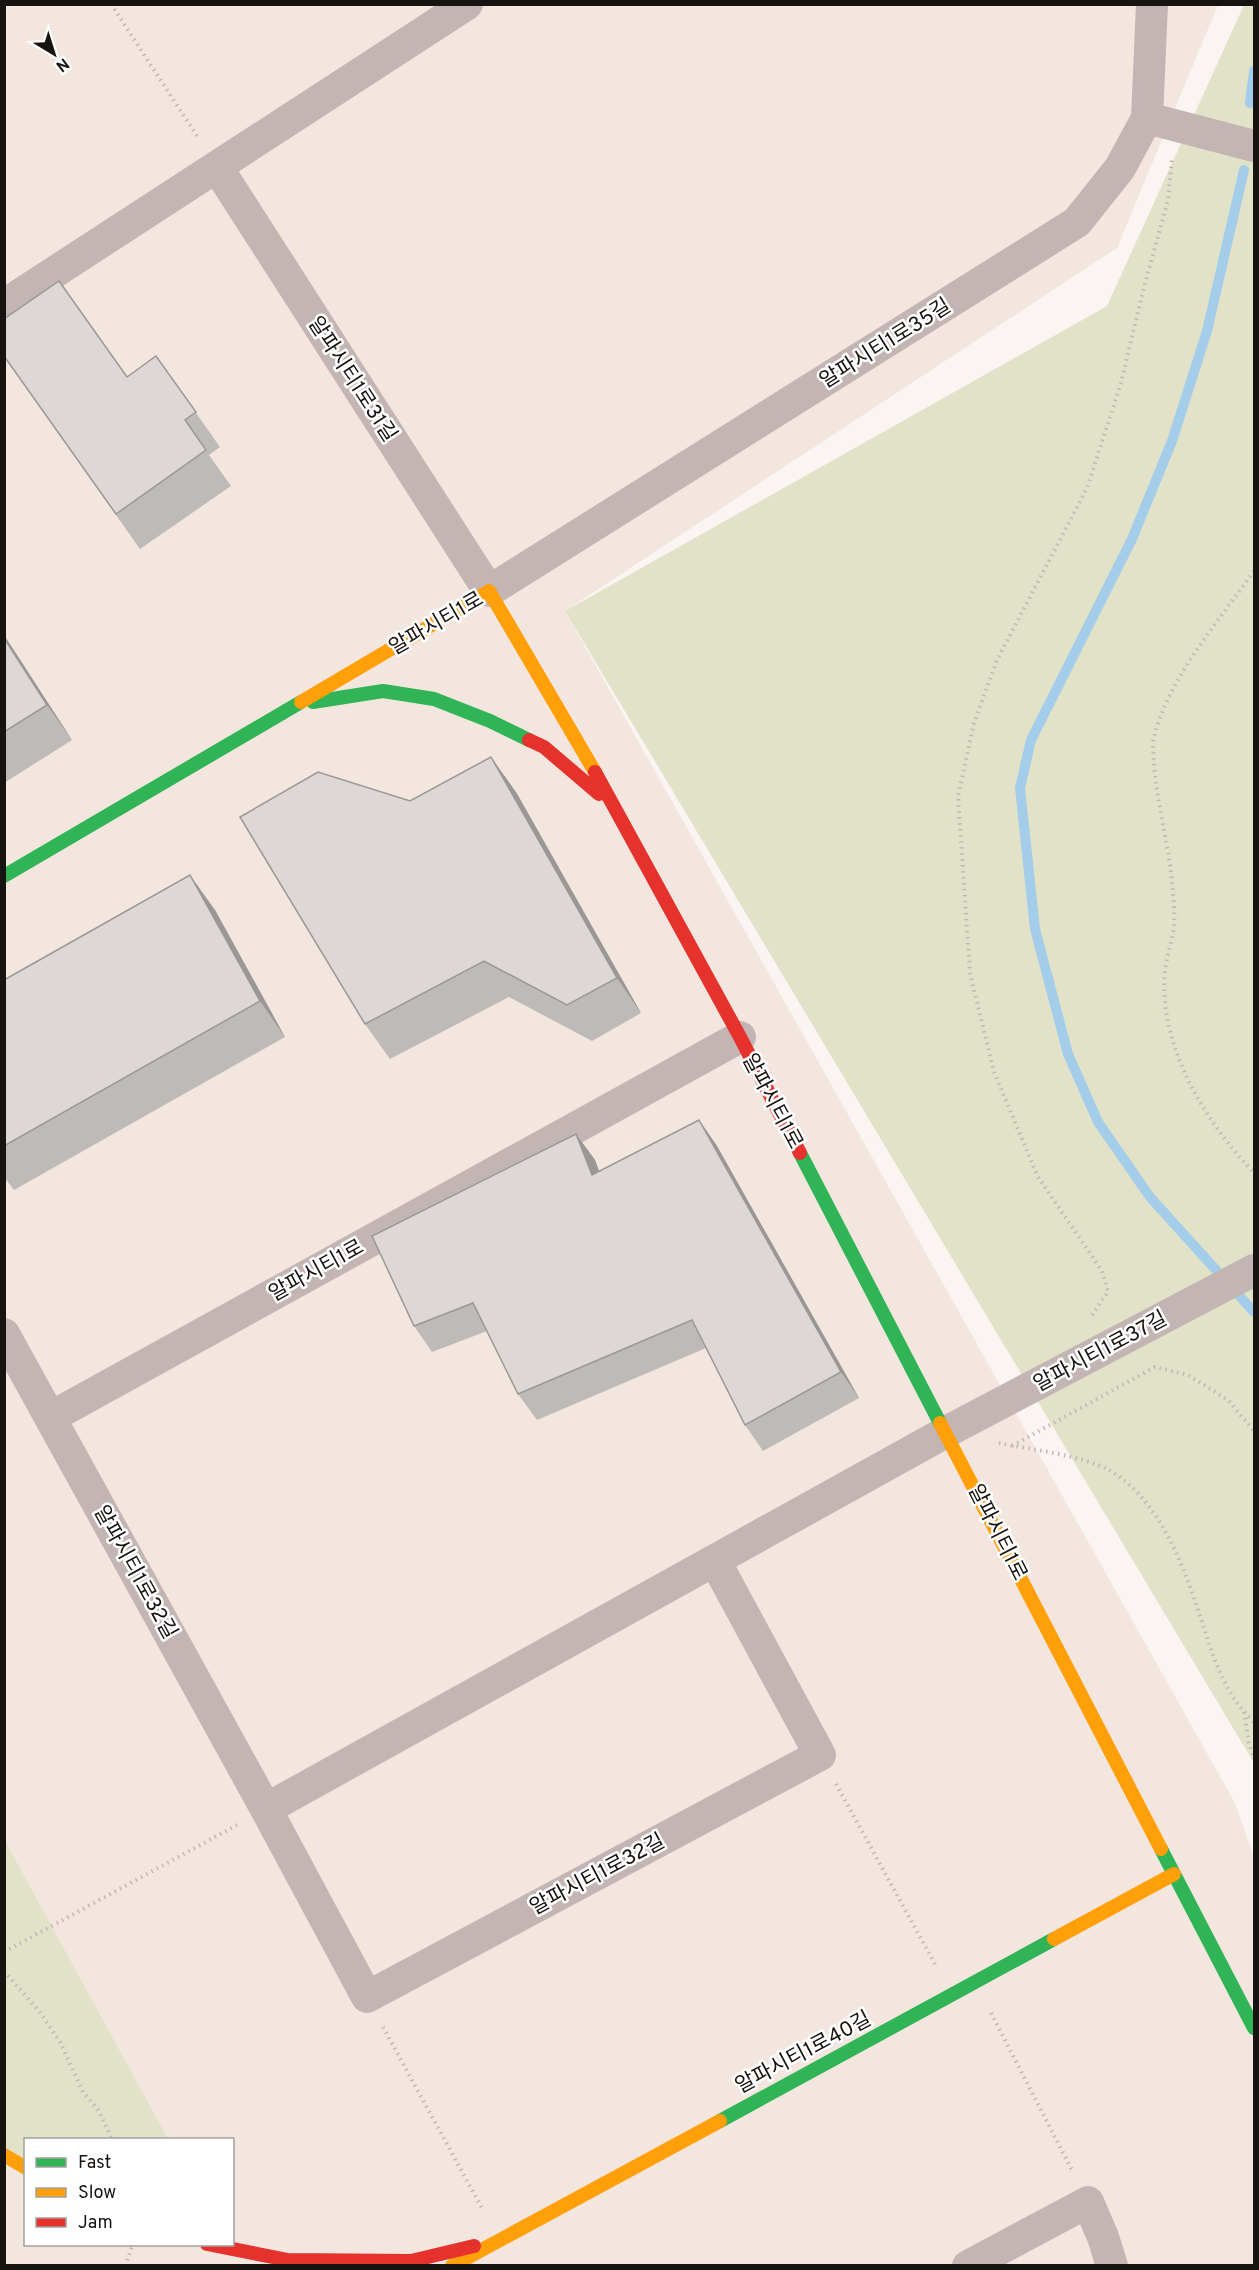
<svg xmlns="http://www.w3.org/2000/svg" width="1259" height="2270" viewBox="0 0 1259 2270" font-family="Overpass,'Noto Sans KR',sans-serif">
	<style>
		.built { fill: #f3e6df; fill-rule: evenodd }
		.green { fill: #e2e2c9 }
		.lines { fill: none; stroke-linecap: round; stroke-linejoin: round }
		.stream { stroke: #a3cde9; stroke-width: 10 }
		.path { stroke: #c1b7b6; stroke-width: 4; stroke-dasharray: 1.5 4.5; stroke-linecap: butt }
		.street { stroke: #c4b5b5; stroke-width: 32 }
		.fast { stroke: #30b455; stroke-width: 14 }
		.slow { stroke: #ff9f0a; stroke-width: 14 }
		.jam { stroke: #e5322d; stroke-width: 14 }
		.wall { fill: #bebab8 }
		.shaded-wall { fill: #9b9796 }
		.building { fill: #ddd8d6; stroke: #9b9796; stroke-width: 1.5 }
		.labels { text-anchor: middle; stroke-width: 5; stroke-linejoin: round; paint-order: stroke }
		.street-label { font-size: 21px; fill: #171310; stroke: #fff }
	</style>
	<rect width="100%" height="100%" fill="#faf5f2"/>
	<path class="built" d="M5,5H1218L1117,248L565,611L1235,1803L1254,1857V2265L5,2266ZM26,2140H232V2244H26Z"/>
	<path class="green" d="M1244,5H1254V1763L565,611L1107,306Z
		M4,1839L168,2139L26,2140L25,2168L5,2155Z"/>
	<g class="lines">
		<path class="stream" d="M1250,103L1254,71
			M1244,170L1207,331L1172,441L1132,539L1031,740L1020,788L1035,929L1068,1054L1098,1122L1150,1197L1254,1312"/>
		<path class="path" d="M111,4L199,139
			M1254,571C1219,621 1169,677 1154,737C1152,745 1154,756 1154,764C1157,804 1168,842 1172,881C1173,895 1175,912 1174,926C1173,941 1166,956 1165,971C1158,1046 1205,1121 1254,1173
			M1092,1315L1108,1292L1102,1271L1038,1177L994,1072L970,973L958,796L974,723L997,660L1087,488L1121,383L1143,291L1168,200L1172,158
			M999,1443C1028,1449 1085,1456 1109,1470C1163,1501 1187,1575 1205,1631C1215,1664 1228,1698 1254,1722
			M1012,1446L1155,1367L1188,1375L1228,1400L1254,1431
			M1244,1712L1249,1743L1254,1757
			M836,1784L935,1964
			M4,1952L237,1825
			M4,1971L39,2011L60,2042L83,2092L99,2111L112,2140
			M991,2013L1073,2172
			M383,2027L483,2210
			M125,2266L133,2244"/>
		<path class="street" d="M1147,118L1254,146
			M217,167L489,591L1077,222L1120,168L1147,118L1152,4
			M4,305L467,4
			M4,1334L266,1809L946,1432L1254,1270
			M51,1417L740,1037
			M266,1809L367,1997L820,1755L715,1561
			M968,2266L1088,2202L1103,2237L1112,2266"/>
		<path class="fast" d="M313,702L383,691L434,699L490,721L529,740
			M4,876L301,702
			M800,1153L940,1423
			M1161,1849L1254,2028
			M720,2121L1054,1939"/>
		<path class="slow" d="M301,702L489,591L595,772
			M940,1423L1161,1849
			M1054,1939L1174,1874
			M4,2155L26,2168
			M452,2266L720,2121"/>
		<path class="jam" d="M529,740L544,747L599,794
			M595,772L740,1037L800,1153
			M207,2244L288,2260L411,2261L474,2246"/>
	</g>
	<path class="wall" d="M4,356L127,377L156,356L220,447L209,455L231,486L140,549Z
		M4,635L72,740L4,783Z
		M516,792L641,1013L592,1041L509,997L390,1059L365,1024L410,801Z
		M215,910L285,1037L14,1190L4,1177V980Z
		M699,1120L717,1146L859,1398L763,1451L745,1425L706,1348L537,1420L518,1394L487,1331L432,1352L414,1326L576,1134L595,1160L599,1171Z"/>
	<path class="shaded-wall" d="M4,635L72,740L47,705L4,638Z
		M491,757L516,792L641,1013L617,978Z
		M190,875L215,910L285,1037L260,1001Z
		M699,1120L717,1146L859,1398L841,1372Z
		M576,1134L595,1160L610,1201L592,1175Z"/>
	<path class="building" d="M59,281L127,377L156,356L196,412L185,420L206,450L116,514L4,356V319Z
		M4,638L47,705L4,732Z
		M491,757L617,978L567,1005L484,961L365,1024L240,817L318,772L410,801Z
		M190,875L260,1001L4,1146V980Z
		M699,1120L841,1372L745,1425L692,1320L518,1394L473,1303L414,1326L372,1236L576,1134L592,1175Z"/>
	<g class="labels">
		<g class="street-label">
			<text transform="translate(885 343) rotate(-32)" y="7">알파시티1로35길</text>
			<text transform="translate(353 379) rotate(57)" y="7">알파시티1로31길</text>
			<text transform="translate(436 623) rotate(-30)" y="7">알파시티1로</text>
			<text transform="translate(773 1101) rotate(62)" y="7">알파시티1로</text>
			<text transform="translate(316 1270) rotate(-29)" y="7">알파시티1로</text>
			<text transform="translate(1100 1351) rotate(-28)" y="7">알파시티1로37길</text>
			<text transform="translate(998 1532) rotate(63)" y="7">알파시티1로</text>
			<text transform="translate(136 1572) rotate(61)" y="7">알파시티1로32길</text>
			<text transform="translate(597 1874) rotate(-28)" y="7">알파시티1로32길</text>
			<text transform="translate(803 2052) rotate(-28)" y="7">알파시티1로40길</text>
		</g>
	</g>
	<rect width="1259" height="2270" fill="none" stroke="#171310" stroke-width="12"/>
	<rect x="24" y="2138" width="210" height="108" fill="#ffffff" stroke="#a2a19f" stroke-width="1.5"/>
	<rect x="36" y="2158" width="30" height="9" fill="#30b455" stroke="#a2a19f" stroke-width="1.5"/>
	<text x="78" y="2168" font-size="18" fill="#171310">Fast</text>
	<rect x="36" y="2188" width="30" height="9" fill="#ff9f0a" stroke="#a2a19f" stroke-width="1.5"/>
	<text x="78" y="2198" font-size="18" fill="#171310">Slow</text>
	<rect x="36" y="2218" width="30" height="9" fill="#e5322d" stroke="#a2a19f" stroke-width="1.5"/>
	<text x="78" y="2228" font-size="18" fill="#171310">Jam</text>
	<g transform="translate(54 54) rotate(142)" stroke="#ffffff" stroke-width="4.5" paint-order="stroke">
	<path d="M0-4.5L10 22L0 15L-10 22Z" fill="#171310"/>
	<text y="-9" font-size="16" font-weight="bold" text-anchor="middle" fill="#171310">N</text>
	</g>
</svg>
